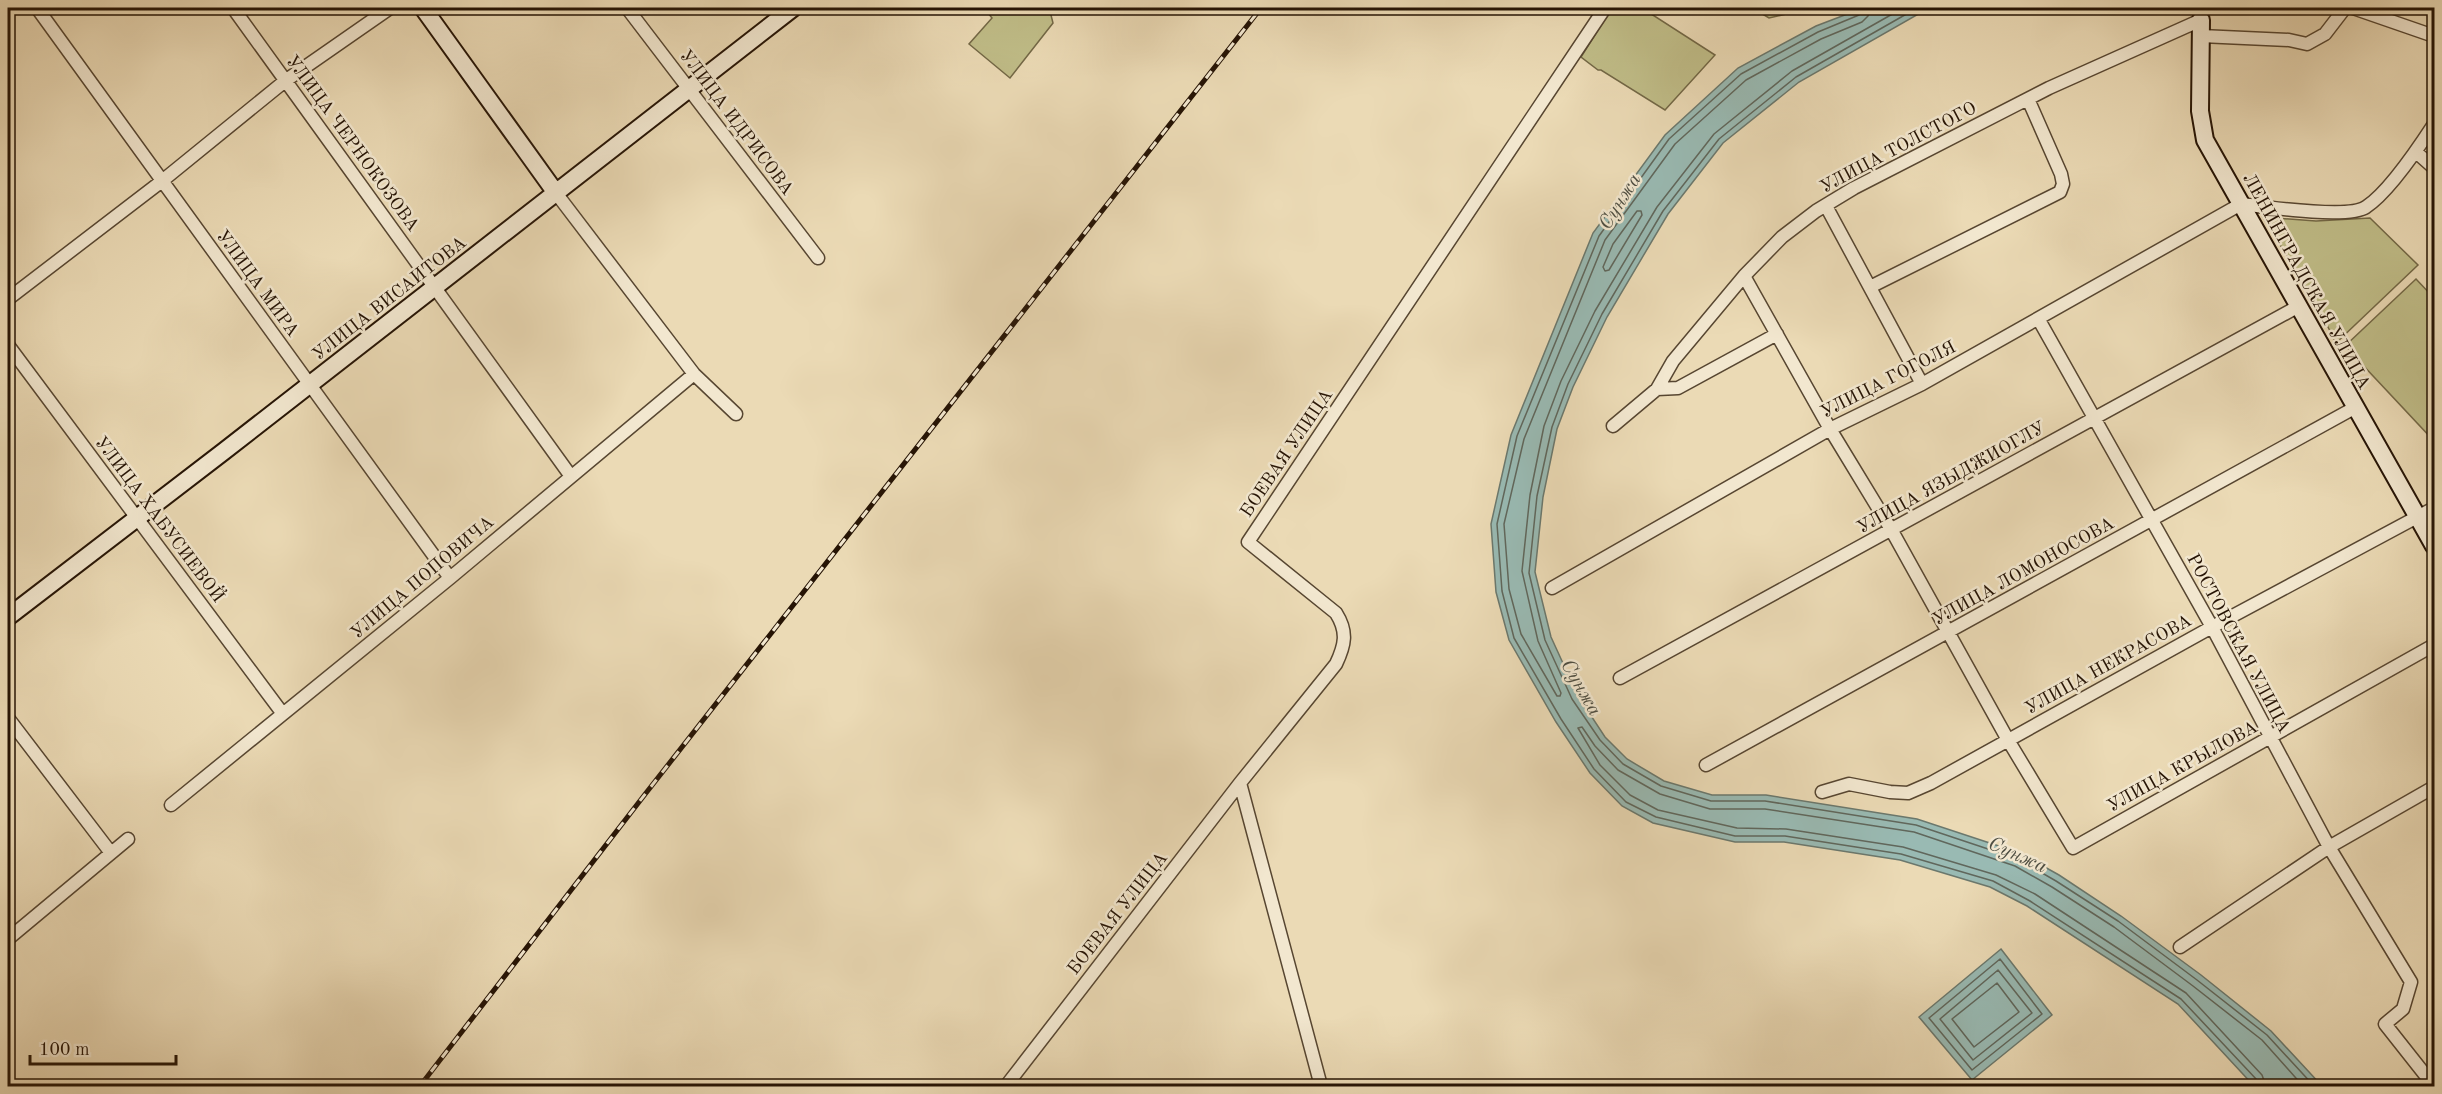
<svg xmlns="http://www.w3.org/2000/svg" width="2442" height="1094" viewBox="0 0 2442 1094" font-family="'Old Standard TT',serif">
	<style>
		.green { fill: #c0bd88; stroke: #736846; stroke-width: 1.5 }
		.water { fill: #99bab3; stroke: #6b786d; stroke-width: 1.5 }
		.lines { fill: none; stroke-linecap: round; stroke-linejoin: round }
		.shore { stroke: #60675c; stroke-width: 1.5 }
		.minor-casing { stroke: #574631; stroke-width: 15 }
		.secondary-casing { stroke: #261405; stroke-width: 20 }
		.minor { stroke: #f2e7cf; stroke-width: 12 }
		.secondary { stroke: #f2e7cf; stroke-width: 16 }
		.rail-casing { stroke: #261405; stroke-width: 5 }
		.rail { stroke: #f2e7cf; stroke-width: 3; stroke-dasharray: 9; stroke-linecap: butt }
		.labels { text-anchor: middle; stroke-width: 5; stroke-linejoin: round; paint-order: stroke }
		.street-label { font-size: 18px; fill: #261405; stroke: #f2e7cf }
		.water-label { font-size: 20px; font-style: italic; fill: #4e4e42; stroke: #f2e7cf }
	</style>
	<rect width="100%" height="100%" fill="#ebdab5"/>
	<filter id="stains"><feTurbulence type="fractalNoise" baseFrequency=".00333" numOctaves="4"/><feColorMatrix values="0 0 0 0 .2 0 0 0 0 .09 0 0 0 0 .02 0 0 0 .5 -.17"/></filter>
	<radialGradient id="worn" r=".72"><stop offset=".6" stop-color="#630" stop-opacity="0"/><stop offset="1" stop-color="#630" stop-opacity=".3"/></radialGradient>
	<path class="green" d="M984,8H1044L1047,11H1050L1053,23L1010,78L969,44L992,18Z
		M1612,8H1642L1715,55L1665,110L1601,70H1598L1581,57Z
		M1752,8H1812L1769,18Z
		M2263,217L2316,221L2370,218L2418,265L2336,343L2318,307Z
		M2416,279L2434,298V441L2345,346Z"/>
	<path class="water" d="M1863,8H1929L1799,82L1723,143L1668,214L1607,317L1573,387L1557,429L1543,497L1535,572L1551,637L1578,696L1605,737L1627,759L1664,781L1712,795H1766L1917,819L2020,853L2059,875L2121,916L2201,975L2271,1031L2322,1086H2254L2178,1004L2027,906L1990,887L1900,860L1784,842H1735L1653,823L1622,806L1590,773L1556,722L1509,640L1496,592L1491,524L1511,435L1593,233L1665,135L1738,68L1816,26Z
		M2001,949L2052,1015L1972,1080L1919,1017Z"/>
	<g class="lines">
		<path class="shore" d="M1862,8L1859,15L1818,32L1741,74L1669,139L1599,236L1517,436L1497,524L1502,591L1514,638L1561,719L1594,769L1626,802L1656,817L1735,836H1785L1901,854L1993,881L2030,901L2181,999L2257,1080L2258,1086
			M1870,8L1868,16L1862,22L1821,39L1746,80L1675,144L1605,240L1524,439L1504,524L1509,589L1521,634L1557,696H1560L1561,693L1538,641L1522,571L1530,495L1544,426L1561,381L1595,311L1657,207L1714,134L1792,71L1903,8
			M1917,8L1796,77L1719,139L1663,211L1602,314L1568,384L1552,427L1537,496L1529,573L1545,640L1572,699L1600,740L1623,764L1661,786L1711,801H1765L1916,825L2018,859L2056,881L2118,921L2197,980L2267,1035L2314,1086
			M1637,211H1641L1642,215L1609,270L1605,271L1603,267L1613,244Z
			M2000,959L2042,1014L1972,1070L1929,1018Z
			M1998,970L2032,1013L1973,1060L1940,1019Z
			M1997,983L2019,1012L1974,1047L1952,1019Z
			M2266,1086L2262,1075L2186,993L2035,894L1996,875L1903,847L1786,829L1737,828L1658,810L1630,795L1600,765L1578,728L1582,727L1595,746L1618,770L1660,794L1710,809H1765L1914,832L2015,866L2052,887L2114,927L2193,986L2262,1040L2303,1086"/>
		<g class="minor-casing">
			<path id="minor" d="M37,8L450,578
				M233,8L570,475
				M627,8L818,258
				M2353,8L2434,36
				M2201,36L2289,40L2307,44L2325,34L2345,8
				M2416,152L2434,168
				M556,193L694,374L736,414
				M1826,206L1922,384
				M1744,276L1830,429L1892,531L2008,740L2073,848L2434,645
				M1870,287L2060,192L2063,184L2061,174L2028,99
				M8,299L162,181L285,81L390,8
				M2039,320L2212,627L2329,847L2411,982L2403,1009L2385,1024L2434,1086
				M8,345L283,714
				M1657,389L1678,388L1777,334
				M1613,426L1657,389L1673,361L1744,276L1782,237L1816,211L1854,188L2049,88L2201,20
				M1552,588L1830,429L1922,384L2241,204C2265,207 2349,219 2366,207C2389,192 2419,147 2434,124
				M1620,678L2299,306
				M8,718L111,853
				M1706,765L2356,407
				M1240,783L1321,1086
				M1822,792L1849,784L1890,792L1908,793L1931,783L2212,627L2434,508
				M171,805L450,578L694,374
				M8,939L128,839
				M2180,947L2329,847L2434,787
				M1006,1086L1240,783L1336,664C1345,645 1348,632 1336,613L1248,542L1605,8"/>
		</g>
		<g class="secondary-casing">
			<path id="secondary" d="M423,8L556,193
				M2201,20L2200,111L2205,140L2434,546
				M8,617L223,452L793,8"/>
		</g>
		<use href="#minor" class="minor"/>
		<use href="#secondary" class="secondary"/>
		<g class="rail-casing">
			<path id="rail" d="M420,1086L646,793L1261,8"/>
		</g>
		<use href="#rail" class="rail"/>
	</g>
	<g class="labels">
		<g class="street-label">
			<text transform="translate(737 122) rotate(53)" y="6">УЛИЦА ИДРИСОВА</text>
			<text transform="translate(353 143) rotate(54)" y="6">УЛИЦА ЧЕРНОКОЗОВА</text>
			<text transform="translate(1898 147) rotate(-28)" y="6">УЛИЦА ТОЛСТОГО</text>
			<text transform="translate(2307 281) rotate(61)" y="6">ЛЕНИНГРАДСКАЯ УЛИЦА</text>
			<text transform="translate(258 283) rotate(54)" y="6">УЛИЦА МИРА</text>
			<text transform="translate(389 298) rotate(-38)" y="6">УЛИЦА ВИСАИТОВА</text>
			<text transform="translate(1888 379) rotate(-27)" y="6">УЛИЦА ГОГОЛЯ</text>
			<text transform="translate(1286 453) rotate(-56)" y="6">БОЕВАЯ УЛИЦА</text>
			<text transform="translate(1951 477) rotate(-29)" y="6">УЛИЦА ЯЗЫДЖИОГЛУ</text>
			<text transform="translate(160 519) rotate(53)" y="6">УЛИЦА ХАБУСИЕВОЙ</text>
			<text transform="translate(2023 571) rotate(-29)" y="6">УЛИЦА ЛОМОНОСОВА</text>
			<text transform="translate(422 577) rotate(-40)" y="6">УЛИЦА ПОПОВИЧА</text>
			<text transform="translate(2239 643) rotate(62)" y="6">РОСТОВСКАЯ УЛИЦА</text>
			<text transform="translate(2108 664) rotate(-29)" y="6">УЛИЦА НЕКРАСОВА</text>
			<text transform="translate(2182 766) rotate(-29)" y="6">УЛИЦА КРЫЛОВА</text>
			<text transform="translate(1117 913) rotate(-52)" y="6">БОЕВАЯ УЛИЦА</text>
		</g>
		<g class="water-label">
			<text transform="translate(1619 201) rotate(-58)" y="7">Сунжа</text>
			<text transform="translate(1582 687) rotate(60)" y="7">Сунжа</text>
			<text transform="translate(2018 854) rotate(24)" y="7">Сунжа</text>
		</g>
	</g>
	<rect width="2442" height="1094" fill="none" stroke="#ebdab5" stroke-width="30"/>
	<rect x="9" y="9" width="2424" height="1076" fill="none" stroke="#261405" stroke-width="3"/>
	<rect x="15" y="15" width="2412" height="1064" fill="none" stroke="#261405" stroke-width="1.5"/>
	<path d="M30 1055v9h146v-9" fill="none" stroke="#261405" stroke-width="3"/>
	<text x="39" y="1055" font-size="18" fill="#261405" stroke="#f2e7cf" stroke-width="4.5" paint-order="stroke">100 m</text>
	<rect width="100%" height="100%" filter="url(#stains)"/>
	<rect width="100%" height="100%" fill="url(#worn)"/>
</svg>
